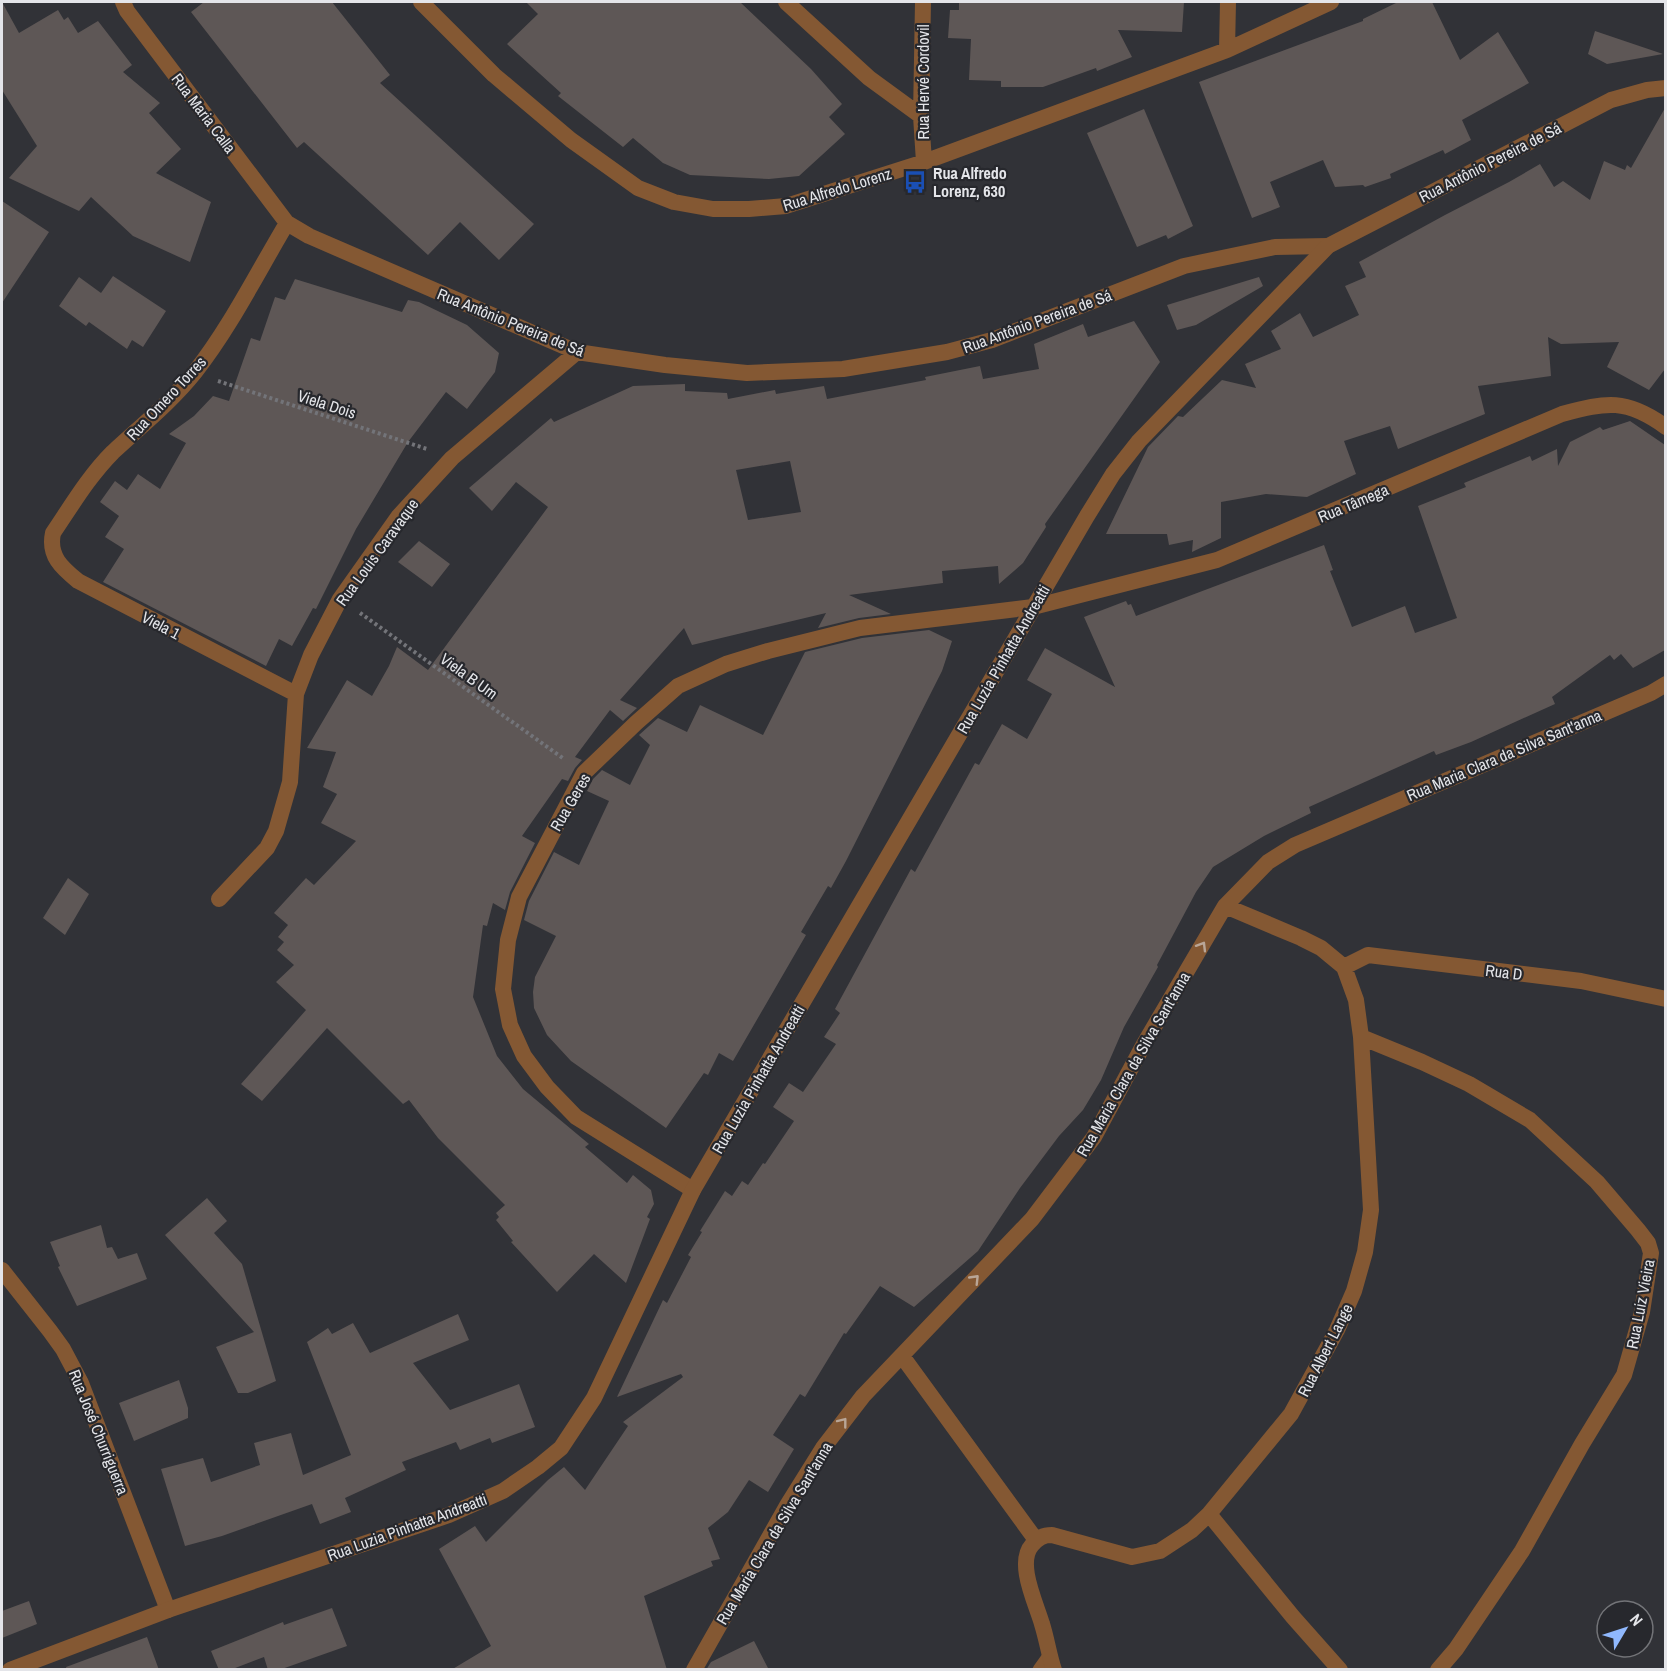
<svg xmlns="http://www.w3.org/2000/svg" width="1667" height="1671" viewBox="0 0 1667 1671" font-family="'Archivo Narrow',sans-serif">
	<style>
		.building { fill: #5e5756; fill-rule: evenodd }
		.lines { fill: none; stroke-linecap: round; stroke-linejoin: round }
		.path { stroke: #737479; stroke-width: 4; stroke-dasharray: 3 3; stroke-linecap: butt }
		.service { stroke: #845833; stroke-width: 15 }
		.minor { stroke: #845833; stroke-width: 16 }
		.tertiary { stroke: #845833; stroke-width: 16 }
		.oneway { stroke: #b9a697 }
		.labels { text-anchor: middle; stroke-width: 4.5; stroke-linejoin: round; paint-order: stroke }
		.street-label { font-size: 16px; fill: #e4e5e9; stroke: #27282d }
		.poi-label { font-size: 16px; font-weight: bold; fill: #e4e5e9; stroke: #27282d; text-anchor: start }
	</style>
	<rect width="100%" height="100%" fill="#313237"/>
	<path class="building" d="M2,2L19,33L58,10L64,20L68,17L78,33L98,21L132,65L123,72L160,103L149,113L181,149L156,173L211,202L190,262L133,236L91,197L79,211L9,178L37,146L2,90Z
		M204,2H332L390,75L380,83L534,224L499,260L460,222L428,255L304,142L297,148L191,12Z
		M526,2H740L811,69L842,104L829,117L845,134L799,176L769,179L690,175L663,163L633,138L623,147L558,96L561,93L507,44L538,14Z
		M959,2H1184L1182,32L1118,30L1132,57L1097,71L1096,68L1043,87H1001V81L969,80L971,39L948,38L950,10H959Z
		M1398,2H1432L1460,60L1498,32L1529,83L1462,120L1471,140L1445,154L1443,150L1390,174L1391,178L1365,187L1363,185L1335,187L1323,160L1270,182L1280,207L1252,218L1199,82L1363,21V19Z
		M1595,31L1663,54L1607,64L1588,54Z
		M1665,108V369L1649,390L1607,367L1619,342L1561,344L1548,337L1551,376L1478,386L1485,414L1398,449L1390,426L1344,441L1356,474L1307,497L1266,494L1221,502V538L1192,552L1193,540L1169,545L1167,534H1106L1148,447L1178,416L1183,417L1222,380L1256,388L1245,364L1281,349L1271,331L1300,313L1313,337L1359,315L1345,286L1366,277L1359,262L1445,215L1509,182L1540,164L1554,187L1563,181L1590,200L1604,161L1625,170L1627,165L1631,168Z
		M1144,109L1193,226L1168,239L1166,235L1137,247L1087,133Z
		M2,201L49,232L2,303Z
		M113,276L166,311L143,347L132,340L127,349L89,322L86,326L59,306L79,277L101,293Z
		M1259,277L1263,286L1196,325L1177,330L1167,305Z
		M295,279L402,312L408,300L419,302L467,325L499,353L495,372L467,409L446,392L408,442L356,529L316,609L313,608L292,646L279,639L266,666L103,582L124,549L105,537L119,516L100,502L115,481L127,490L138,474L160,489L186,443L169,434L194,416L213,396L229,401L251,338L260,341L275,297L285,300Z
		M1134,321L1160,362L1045,524L1046,527L1023,563L999,584L998,566L942,571L943,583L849,595L891,614L859,618L818,628L826,613L692,645L684,628L620,700L637,708L623,721L610,710L575,757L582,760L575,768L568,781L562,779L522,836L535,843L510,892L505,910L493,903L487,926L483,925L473,997L497,1056L523,1089L589,1144L585,1147L627,1183L633,1175L651,1190L654,1204L647,1217L650,1219L626,1283L594,1254L557,1292L511,1242L513,1241L496,1220L499,1217L496,1213L505,1205L438,1138L409,1100L403,1104L327,1028L262,1101L241,1084L306,1010L276,982L294,965L277,950L284,942L278,937L288,925L274,913L306,878L314,885L356,841L321,823L337,794L323,787L336,752L307,748L347,680L372,696L389,666L397,647L428,670L548,507L516,482L492,511L469,488L551,418L554,422L633,386L685,384V391L727,393L728,399L775,390L776,394L824,386L827,399L926,380L925,377L980,366L983,379L1039,369L1034,344L1083,324L1088,337ZM790,461L801,512L748,520L736,470Z
		M1630,421L1665,445V650L1633,668L1621,654L1614,660L1610,655L1552,697L1555,704L1471,742L1436,755L1434,751L1309,807L1311,813L1264,836L1213,867L1196,892L1157,965L1158,967L1124,1027L1101,1080L1083,1110L1059,1136L1020,1188L978,1251L914,1307L880,1286L846,1334L844,1333L805,1397L800,1394L773,1435L794,1449L768,1492L749,1480L728,1512L708,1528L720,1559L711,1561L713,1566L644,1596L667,1670H451L491,1646L439,1549L475,1526L486,1542L548,1480L564,1467L585,1490L628,1426L623,1422L683,1377L681,1374L617,1397L663,1300L667,1303L691,1257L688,1255L702,1232L700,1231L725,1191L732,1196L742,1181L748,1185L763,1163L765,1164L794,1121L773,1107L789,1083L803,1092L836,1044L824,1037L840,1013L835,1009L911,869L915,872L975,763L979,765L1002,724L1027,739L1052,694L1027,680L1045,648L1115,687L1084,617L1126,601L1128,605L1131,604L1136,616L1324,545L1333,570L1330,571L1352,627L1405,606L1415,633L1457,618L1418,506L1466,487L1464,483L1530,456L1532,461L1557,449L1558,466L1570,442L1600,427L1603,430Z
		M419,541L450,564L432,587L398,562Z
		M929,630L952,641L942,671L846,861L831,888L828,886L801,932L806,935L733,1061L719,1053L708,1075L704,1073L666,1128L571,1061L547,1035L534,1008L533,992L535,977L556,936L524,920L529,901L554,852L579,865L609,801L587,791L593,779L602,770L630,785L650,745L639,735L658,718L687,732L700,705L763,735L805,652L862,638Z
		M68,878L89,894L65,935L43,918Z
		M207,1198L227,1221L214,1233L242,1264L276,1381L248,1393H238L216,1347L254,1332L165,1235Z
		M101,1225L107,1248L112,1247L118,1259L137,1253L147,1279L77,1306L58,1267L60,1266L50,1242Z
		M458,1314L469,1340L413,1363L450,1410L519,1384L535,1427L492,1443L490,1438L460,1450L456,1442L402,1462L406,1470L345,1498L351,1512L320,1524L312,1504L222,1536L185,1546L161,1469L203,1458L211,1482L260,1465L254,1443L291,1433L303,1475L351,1455L307,1342L328,1328L332,1334L353,1323L370,1353Z
		M179,1380L188,1408V1418L134,1441L119,1403Z
		M29,1601L37,1624L2,1638V1611Z
		M332,1608L347,1646L279,1670H268L264,1657L230,1670H219L211,1651L283,1622L284,1625Z
		M147,1637L159,1670H67L66,1667Z
		M754,1641L769,1670H706L711,1662Z"/>
	<g class="lines">
		<path class="path" d="M218,381L427,449
			M360,613L564,759"/>
		<path class="service" d="M1040,1670L1050,1656"/>
		<path class="minor" d="M123,2L127,11L287,223L309,236L577,352L665,365L747,373L843,369L947,352L992,340L1184,266L1275,247L1328,246
			M421,2L494,75L571,140L638,188L674,202L713,209H749L786,206L924,162L1227,50L1331,2
			M786,2L869,78L921,116
			M923,2L921,116L924,162
			M1227,50L1228,2
			M287,223C257,273 231,326 195,372C171,402 141,426 113,452C89,476 72,505 53,533C48,556 62,568 78,581L296,694
			M219,899L267,848L276,831L290,782L296,694L311,655L340,599L398,517L452,458L577,352
			M1344,967L1368,955L1581,981L1666,999
			M1361,1037L1422,1062L1469,1084L1530,1120L1597,1182L1638,1230L1648,1243L1651,1253L1642,1312L1624,1375L1582,1444L1522,1551L1456,1649L1438,1670
			M693,1190L576,1117L547,1087L524,1056L510,1025L503,989L508,940L519,897L584,773L636,723L678,686L726,664L768,651L860,628L1033,607L1217,560L1562,414C1607,402 1626,398 1666,427
			M2,1270L50,1331L63,1349L81,1383L168,1610
			M902,1356L1036,1540
			M1209,1514L1293,1617L1340,1670
			M694,1670L788,1504L823,1448L863,1396L1032,1219L1094,1137L1144,1044L1225,906L1268,862L1295,845L1651,693L1666,684
			M1054,1670C1049,1655 1047,1640 1042,1624C1036,1603 1016,1563 1032,1545C1038,1538 1043,1535 1052,1535L1132,1557L1160,1551L1192,1530L1209,1514L1291,1414L1337,1330L1354,1291L1365,1252L1371,1210L1361,1037L1356,1000L1344,967L1321,948L1301,938L1225,906"/>
		<path class="tertiary" d="M10,1670L168,1610L449,1515L503,1491L538,1467L561,1448L594,1398L693,1190L1087,516L1113,474L1139,441L1328,246L1611,100L1647,90L1666,88"/>
	</g>
	<defs><path id="oneway-chevron" d="M-2-3.5L2.5 0L-2 3.5" fill="none" stroke-width="1.6" stroke-linecap="round" stroke-linejoin="round" transform="scale(1.5)"/></defs>
	<g class="oneway">
		<use href="#oneway-chevron" transform="translate(1202 946) rotate(-59)"/>
		<use href="#oneway-chevron" transform="translate(975 1279) rotate(-46)"/>
		<use href="#oneway-chevron" transform="translate(843 1422) rotate(-52)"/>
	</g>
	<defs>
		<g id="bus-bare" transform="scale(1.8)"><path d="M-5-6H5V4H4V6H2V4H-2V6H-4V4H-5ZM-3.5-4V0h7V-4ZM-3.5 1.2v1.5H-2V1.2ZM2 1.2v1.5H3.5V1.2Z" fill="#1a4fb4" stroke="#27282d" stroke-width="2.5" paint-order="stroke"/></g>
	</defs>
	<g fill-rule="evenodd">
		<use href="#bus-bare" x="915" y="182"/>
	</g>
	<g class="labels">
		<g class="street-label">
			<text transform="translate(923 82) rotate(-90)" y="6">Rua Hervé Cordovil</text>
			<text transform="translate(204 113) rotate(53)" y="6">Rua Maria Calla</text>
			<text transform="translate(1490 162) rotate(-27)" y="6">Rua Antônio Pereira de Sá</text>
			<text transform="translate(837 189) rotate(-17)" y="6">Rua Alfredo Lorenz</text>
			<text transform="translate(1037 321) rotate(-20)" y="6">Rua Antônio Pereira de Sá</text>
			<text transform="translate(511 322) rotate(22)" y="6">Rua Antônio Pereira de Sá</text>
			<text transform="translate(166 398) rotate(-47)" y="6">Rua Omero Torres</text>
			<text transform="translate(327 404) rotate(18)" y="6">Viela Dois</text>
			<text transform="translate(1353 503) rotate(-23)" y="6">Rua Tâmega</text>
			<text transform="translate(377 552) rotate(-54)" y="6">Rua Louis Caravaque</text>
			<text transform="translate(161 625) rotate(28)" y="6">Viela 1</text>
			<text transform="translate(1003 659) rotate(-60)" y="6">Rua Luzia Pinhatta Andreatti</text>
			<text transform="translate(469 676) rotate(36)" y="6">Viela B Um</text>
			<text transform="translate(1504 755) rotate(-23)" y="6">Rua Maria Clara da Silva Sant'anna</text>
			<text transform="translate(570 802) rotate(-60)" y="6">Rua Geres</text>
			<text transform="translate(1504 972) rotate(7)" y="6">Rua D</text>
			<text transform="translate(1133 1064) rotate(-60)" y="6">Rua Maria Clara da Silva Sant'anna</text>
			<text transform="translate(758 1079) rotate(-60)" y="6">Rua Luzia Pinhatta Andreatti</text>
			<text transform="translate(1640 1304) rotate(-79)" y="6">Rua Luiz Vieira</text>
			<text transform="translate(1325 1350) rotate(-63)" y="6">Rua Albert Lange</text>
			<text transform="translate(99 1432) rotate(68)" y="6">Rua José Churriguerra</text>
			<text transform="translate(407 1527) rotate(-20)" y="6">Rua Luzia Pinhatta Andreatti</text>
			<text transform="translate(774 1533) rotate(-59)" y="6">Rua Maria Clara da Silva Sant'anna</text>
		</g>
		<g class="poi-label">
			<text x="933" y="179">Rua Alfredo<tspan x="933" dy="18">Lorenz, 630</tspan></text>
		</g>
	</g>
	<rect width="1667" height="1671" fill="none" stroke="#e4e5e9" stroke-width="6"/>
	<g transform="translate(1625 1629) rotate(51)"><circle r="28" fill="#27282d" stroke="#737478" stroke-width="1.5"/>
	<path d="M0-4.5L10 22L0 15L-10 22Z" fill="#90b8fd"/>
	<text y="-9" font-size="16" font-weight="bold" text-anchor="middle" fill="#e4e5e9">N</text>
	</g>
</svg>
